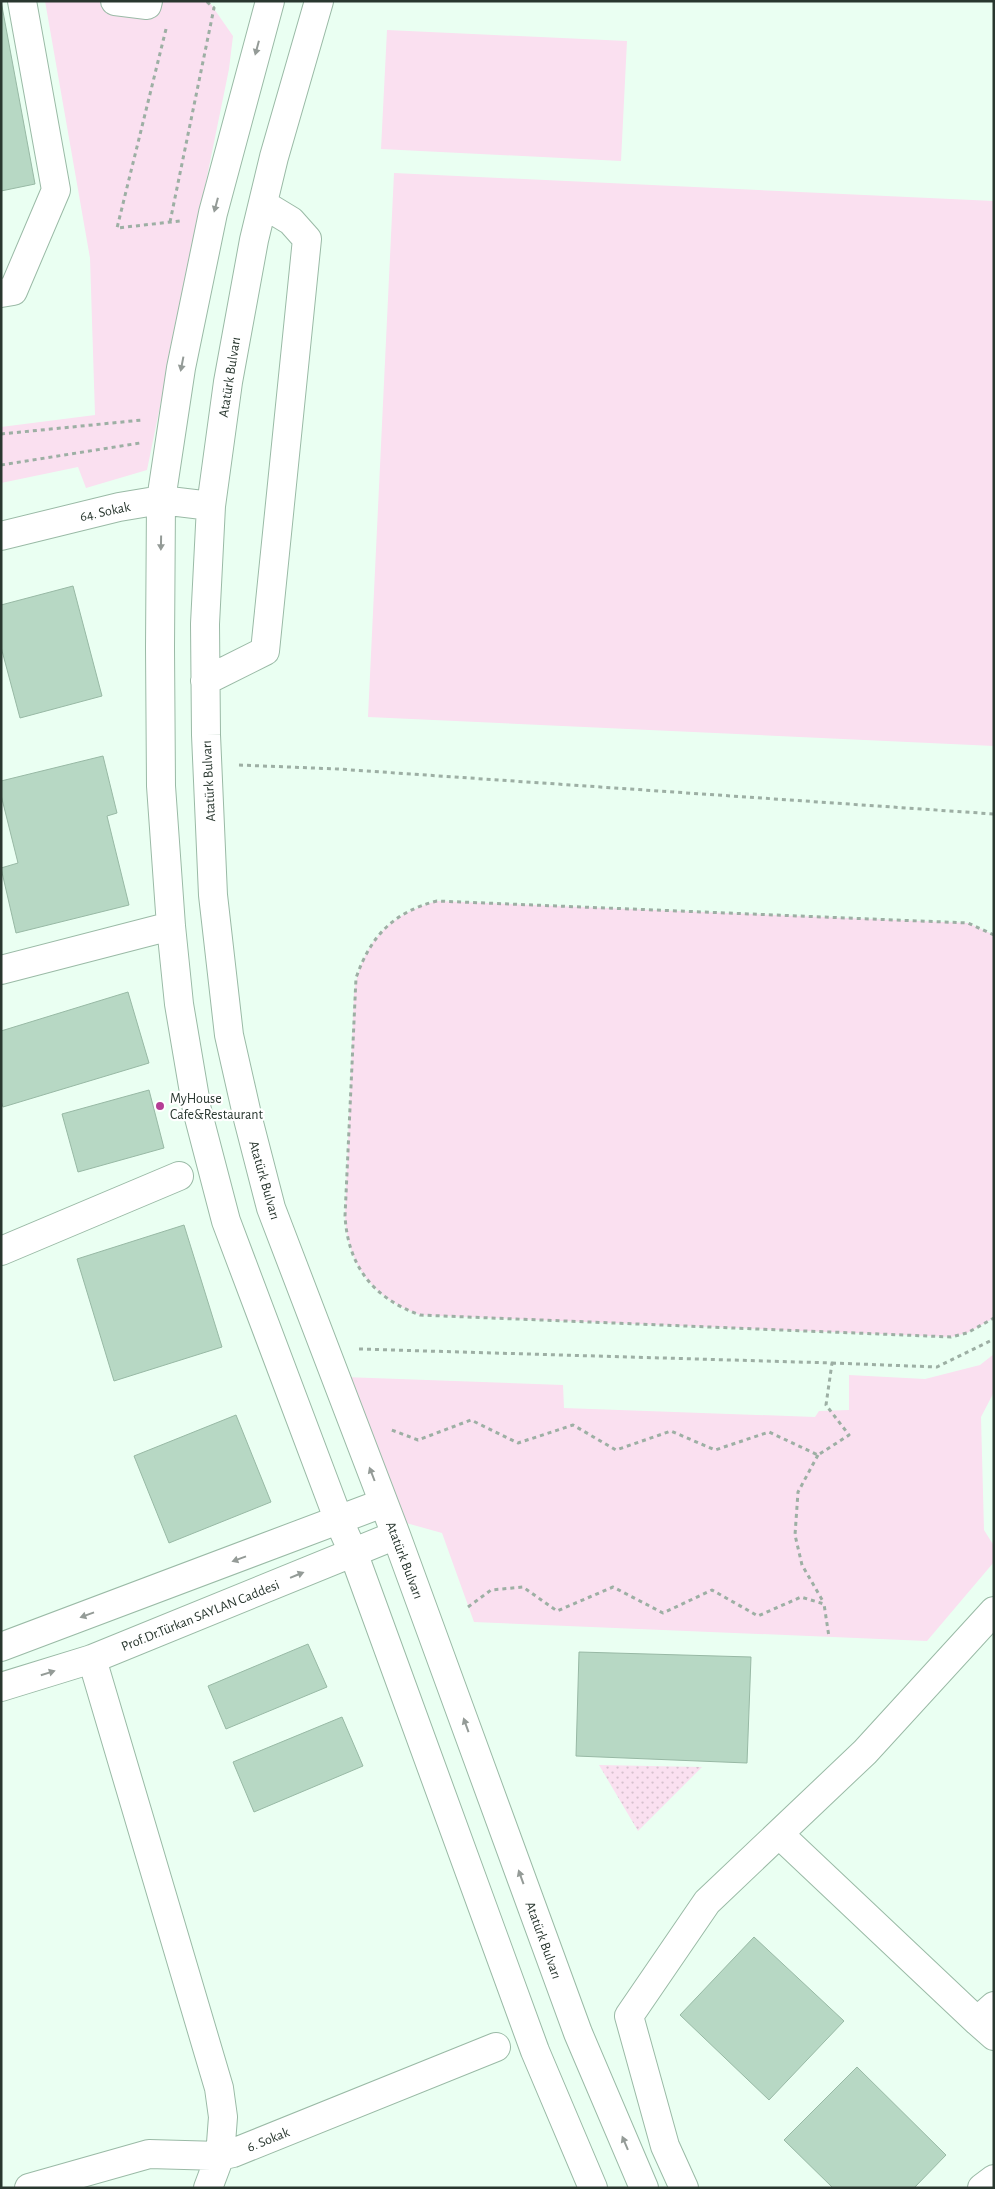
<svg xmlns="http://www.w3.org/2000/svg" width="995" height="2189" viewBox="0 0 995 2189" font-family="'Alegreya Sans',sans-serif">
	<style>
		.grass { fill: url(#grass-dots) }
		.green { fill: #fae0f0 }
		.building { fill: #b7d8c4; stroke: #98b9a5 }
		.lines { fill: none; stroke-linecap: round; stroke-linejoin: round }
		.minor-casing { stroke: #9abaa6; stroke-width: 30 }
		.path { stroke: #9dafa4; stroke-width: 3; stroke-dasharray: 4 4; stroke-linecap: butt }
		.minor { stroke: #fff; stroke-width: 28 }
		.oneway { fill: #949b97 }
		.poi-dot { fill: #b53e95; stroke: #fff; stroke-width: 2 }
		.labels { text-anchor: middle; stroke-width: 4.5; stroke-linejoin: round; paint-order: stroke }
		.street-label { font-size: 14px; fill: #29372f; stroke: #fff }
		.poi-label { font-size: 14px; fill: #29372f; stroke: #fff; text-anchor: start }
	</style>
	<defs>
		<pattern id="grass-dots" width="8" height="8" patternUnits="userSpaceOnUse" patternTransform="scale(1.25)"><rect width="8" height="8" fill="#fae0f0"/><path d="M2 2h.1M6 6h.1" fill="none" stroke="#d6c1ce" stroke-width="1.8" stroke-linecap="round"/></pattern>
	</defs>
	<rect width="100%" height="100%" fill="#eafff2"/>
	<path class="grass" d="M599,1765L702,1767L638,1831Z"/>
	<path class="green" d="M45,1H206L210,3L233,36L229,69L147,470L86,488L78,467L1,483V427L95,415L90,258Z
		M387,30L627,41L621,161L381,149Z
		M394,173L994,201V746L368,717Z
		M437,901L968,923L994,935V1318L967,1333L951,1337L420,1315C373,1298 348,1266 345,1216L354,994C361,944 389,914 437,901Z
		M994,1354V1392L981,1417L984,1530L994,1546V1562L927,1641L474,1622L442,1533L399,1521L344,1377L563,1385L564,1408L815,1417L819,1411L849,1410V1375L925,1379L980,1365Z"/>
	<path class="building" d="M1,1L35,184L1,191Z
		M73,586L102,696L20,718L1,647V605Z
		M103,756L117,813L107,816L129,905L16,933L1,868L18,863L1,795V781Z
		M128,992L149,1063L3,1107L1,1101V1031Z
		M149,1090L164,1148L78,1172L62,1114Z
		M184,1225L222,1347L114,1381L77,1259Z
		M236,1415L271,1502L169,1543L134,1456Z
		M308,1644L327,1687L226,1729L208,1686Z
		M579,1652L751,1657L747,1763L576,1756Z
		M342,1717L363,1766L254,1812L233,1762Z
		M754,1937L844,2021L769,2100L680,2015Z
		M857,2067L946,2155L914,2188H833L784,2140Z"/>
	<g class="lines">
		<g class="minor-casing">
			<path id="minor" d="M115,1L147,5L148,1
				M270,1L213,213L181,368L161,500L160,648L161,786L171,926L179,1004L197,1110L226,1221L339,1521L353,1552L535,2051L593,2188
				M319,1L274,157L254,240L228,382L211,506L205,624L206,735L213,895L229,1035L248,1119L271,1208L396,1535L578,2033L644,2188
				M1,293L13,291L56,190L22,1
				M1,536L119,507L161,500L211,506
				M205,681L265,651L307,239L291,221L263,204
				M1,970L171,926
				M1,1251L179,1176
				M1,1647L383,1503
				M92,1659L219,2088L223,2117L220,2156L208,2188
				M1,1687L92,1659L396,1535
				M779,1834L977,2021
				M994,2006L977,2021L994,2036
				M29,2188L149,2154L220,2156L233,2153L496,2047
				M684,2188L665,2146L629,2016L707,1902L865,1752L994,1611
				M982,2188L994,2179"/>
		</g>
		<path class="path" d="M166,29L117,228L180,221
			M170,222L214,8L206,1
			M1,434L142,420
			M1,465L140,443
			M239,765L338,769L994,814
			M994,935L968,923L437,901C394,912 371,935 356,978L345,1216C348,1266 373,1298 420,1315L951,1337L967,1333L994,1318
			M359,1349L832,1363L826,1405L849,1435L818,1455L769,1432L715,1450L671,1431L616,1450L573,1425L518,1443L471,1420L418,1440L389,1429
			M832,1363L937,1367L994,1339
			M818,1455L798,1492L795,1535L802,1565L824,1603
			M468,1607L491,1590L523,1587L557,1611L613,1587L663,1613L712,1590L758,1616L801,1597L824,1604L829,1637"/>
		<use href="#minor" class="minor"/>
	</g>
	<defs><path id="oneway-solid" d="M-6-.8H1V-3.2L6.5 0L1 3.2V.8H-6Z" transform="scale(1.25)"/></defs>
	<g class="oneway">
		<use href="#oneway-solid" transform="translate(257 48) rotate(105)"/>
		<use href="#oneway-solid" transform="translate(216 205) rotate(105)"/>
		<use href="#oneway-solid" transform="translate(182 364) rotate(101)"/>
		<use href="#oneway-solid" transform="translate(161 543) rotate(91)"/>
		<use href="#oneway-solid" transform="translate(372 1474) rotate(-111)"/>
		<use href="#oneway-solid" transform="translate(239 1559) rotate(160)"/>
		<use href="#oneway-solid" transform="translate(297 1575) rotate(-22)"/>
		<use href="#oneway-solid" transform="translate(87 1615) rotate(160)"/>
		<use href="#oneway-solid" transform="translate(48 1673) rotate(-17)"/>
		<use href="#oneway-solid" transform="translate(466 1725) rotate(-110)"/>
		<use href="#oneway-solid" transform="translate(521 1877) rotate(-110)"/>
		<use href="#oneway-solid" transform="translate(625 2143) rotate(-113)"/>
	</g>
	<circle class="poi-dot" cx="160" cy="1106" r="5"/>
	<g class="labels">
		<g class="street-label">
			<text transform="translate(229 377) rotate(-81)" y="5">Atatürk Bulvarı</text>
			<text transform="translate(105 511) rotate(-12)" y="5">64. Sokak</text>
			<text transform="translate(208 781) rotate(-93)" y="5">Atatürk Bulvarı</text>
			<text transform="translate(265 1180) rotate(74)" y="5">Atatürk Bulvarı</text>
			<text transform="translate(405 1560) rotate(69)" y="5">Atatürk Bulvarı</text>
			<text transform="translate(200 1615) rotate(-22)" y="5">Prof.Dr.Türkan SAYLAN Caddesi</text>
			<text transform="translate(544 1940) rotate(70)" y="5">Atatürk Bulvarı</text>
			<text transform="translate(268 2139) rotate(-22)" y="5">6. Sokak</text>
		</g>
		<g class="poi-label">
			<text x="170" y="1103">MyHouse<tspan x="170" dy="16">Cafe&amp;Restaurant</tspan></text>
		</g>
	</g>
	<rect width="995" height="2189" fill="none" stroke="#29372f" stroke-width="5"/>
</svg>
